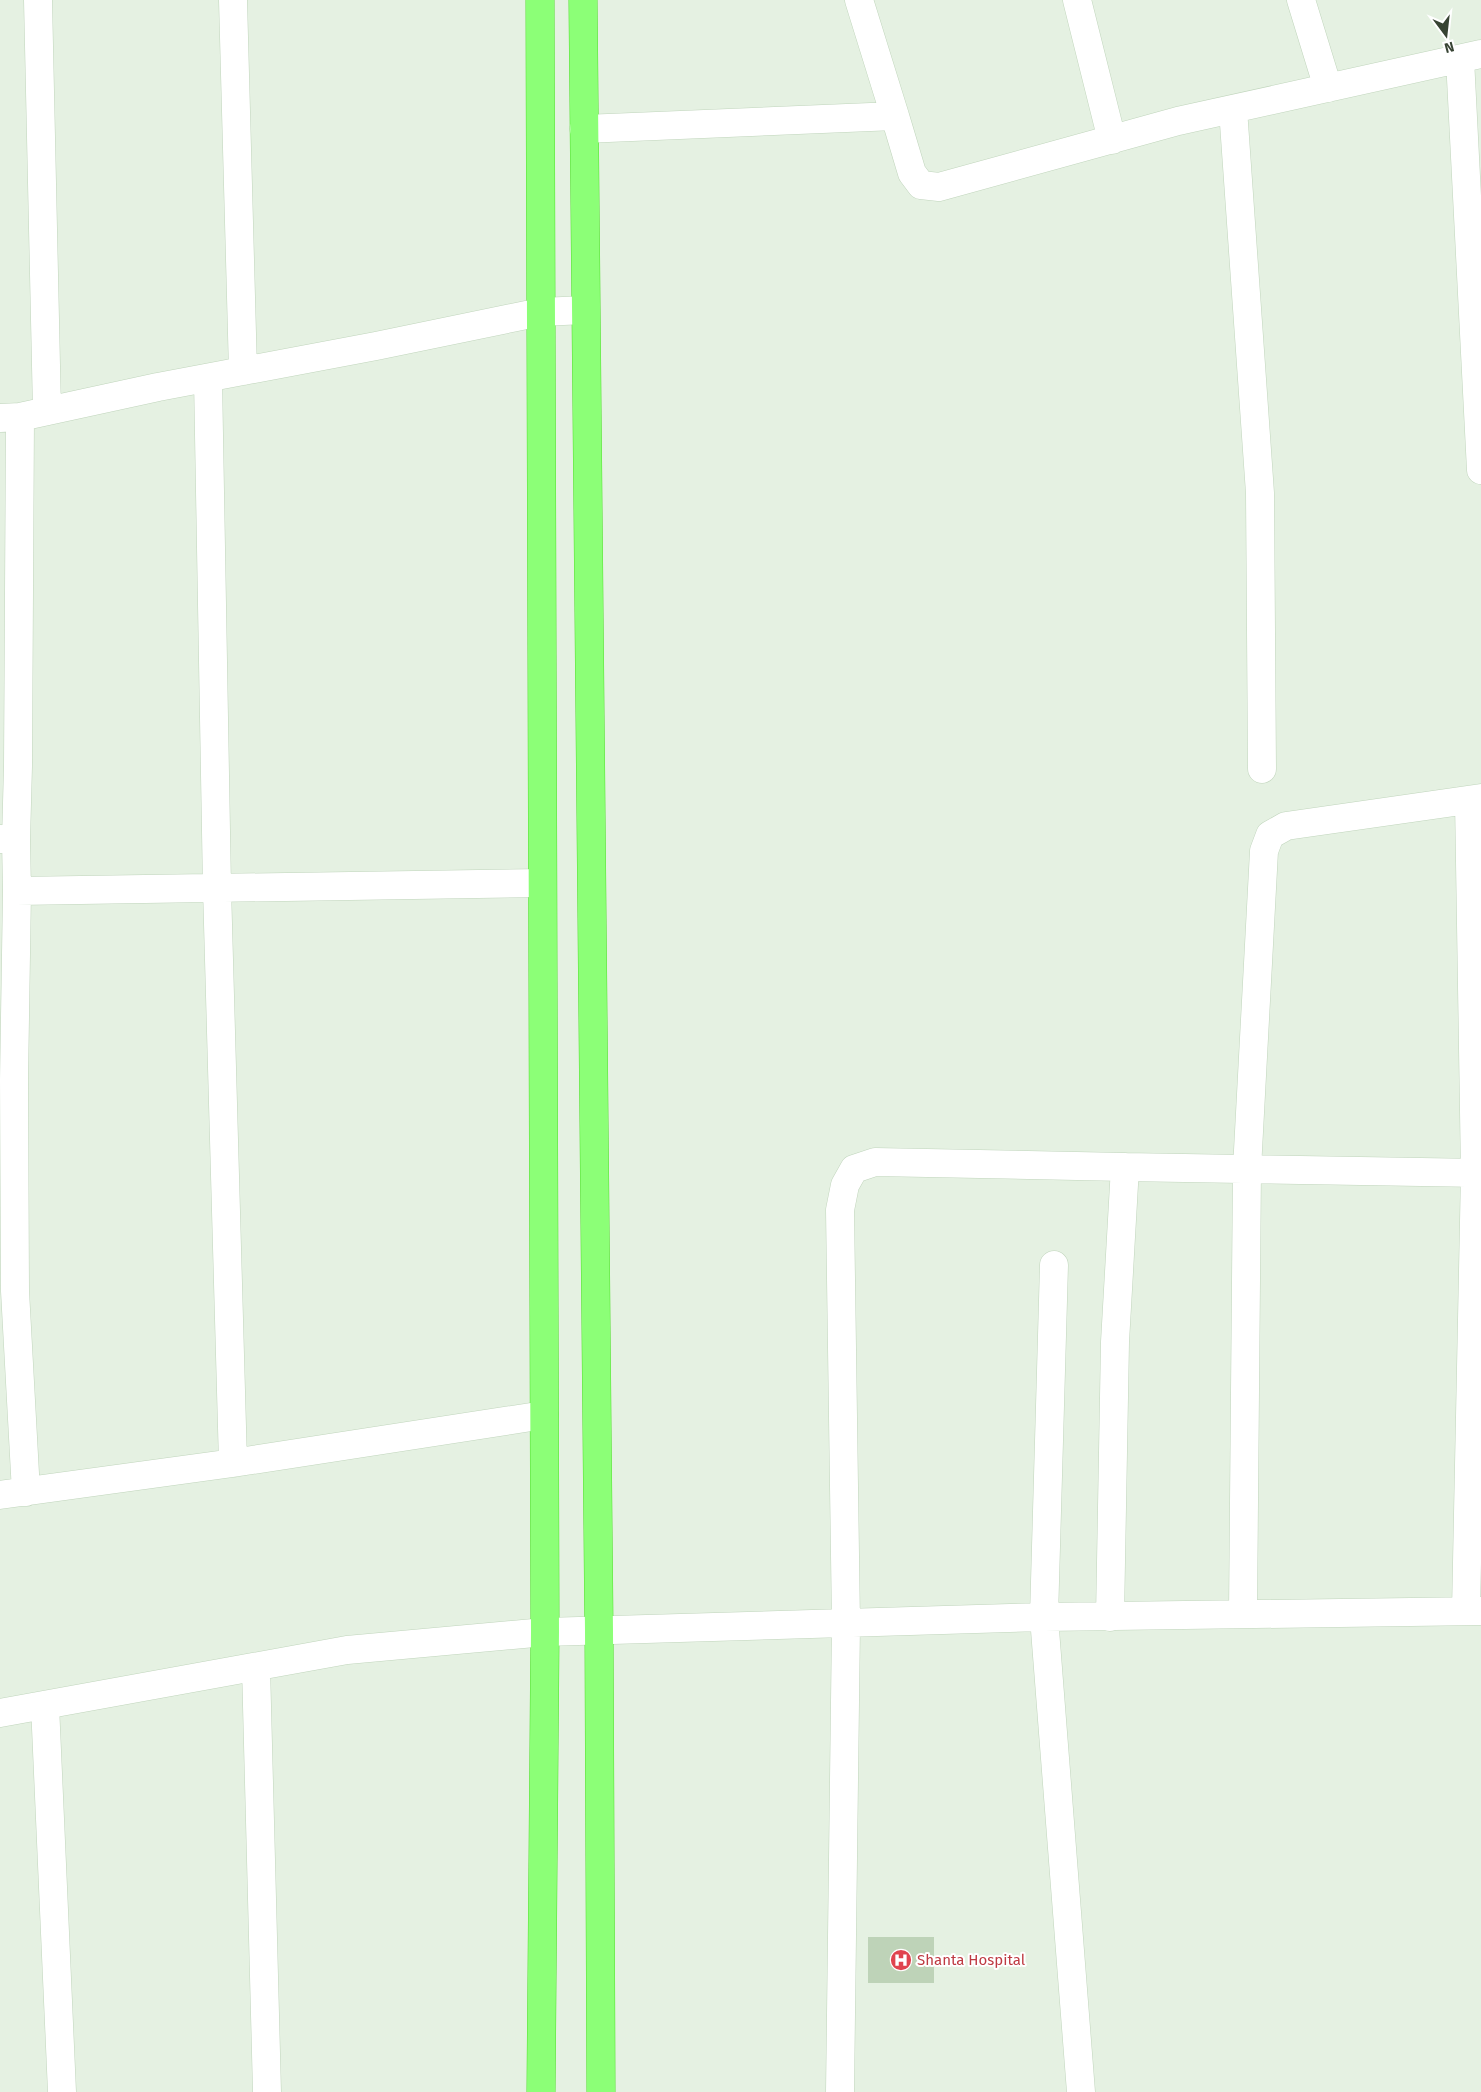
<svg xmlns="http://www.w3.org/2000/svg" width="1481" height="2092" viewBox="0 0 1481 2092" font-family="'Fira Sans',sans-serif">
	<style>
		.building { fill: #bed3b8 }
		.lines { fill: none; stroke-linecap: round; stroke-linejoin: round }
		.minor-casing { stroke: #c0d5bc; stroke-width: 29 }
		.trunk-casing { stroke: #54de30; stroke-width: 29 }
		.minor { stroke: #fff; stroke-width: 28 }
		.trunk { stroke: #8cff77; stroke-width: 28 }
		.labels { text-anchor: middle; stroke-width: 4; stroke-linejoin: round; paint-order: stroke }
		.health-label { font-size: 15px; fill: #be3a42; stroke: #fff; text-anchor: start }
	</style>
	<rect width="100%" height="100%" fill="#e5f1e2"/>
	<path class="building" d="M868,1937H934V1983H868Z"/>
	<g class="lines">
		<g class="minor-casing">
			<path id="minor" d="M38,0L47,411
				M233,0L243,371
				M859,0L895,116
				M1077,0L1112,140
				M1301,0L1328,88
				M1460,59L1481,470
				M1233,109L1260,493L1262,769
				M584,129L895,116L912,173L921,185L939,187L1178,121L1481,54
				M208,378L217,888L233,1463
				M0,418L20,417L158,387L376,346L541,312L585,310
				M0,839L16,840L17,891L542,883
				M16,840L18,766L20,417
				M17,891L14,1080L15,1291L26,1492
				M1054,1265L1044,1617L1081,2092
				M0,1495L233,1463L544,1415
				M1466,1611L1475,1173L1469,800
				M1243,1614L1247,1169L1264,851L1270,835L1286,826L1481,798
				M1110,1617L1115,1342L1125,1167L1481,1173
				M256,1667L267,2092
				M45,1705L62,2092
				M0,1713L347,1650L545,1632L1044,1617L1481,1611
				M840,2092L846,1624L840,1210L845,1185L854,1169L875,1162L1125,1167"/>
		</g>
		<g class="trunk-casing">
			<path id="trunk" d="M540,0L545,1632L541,2092
				M583,0L599,1631L601,2092"/>
		</g>
		<use href="#minor" class="minor"/>
		<use href="#trunk" class="trunk"/>
	</g>
	<defs>
		<g id="hospital-disc" transform="scale(1.125)"><circle r="9.5" fill="#e0444e" stroke="#fff"/><path d="M-5-5h3v3.5h4V-5h3V5h-3V1.5h-4V5h-3Z" fill="#fff"/></g>
	</defs>
	<g fill-rule="evenodd">
		<use href="#hospital-disc" x="901" y="1960"/>
	</g>
	<g class="labels">
		<g class="health-label">
			<text x="917" y="1965">Shanta Hospital</text>
		</g>
	</g>
	<g transform="translate(1446 35) rotate(165)" stroke="#ffffff" stroke-width="4" paint-order="stroke">
	<path d="M0-4L9 19L0 12L-9 19Z" fill="#374333"/>
	<text y="-8" font-size="14" font-weight="bold" text-anchor="middle" fill="#374333">N</text>
	</g>
</svg>
